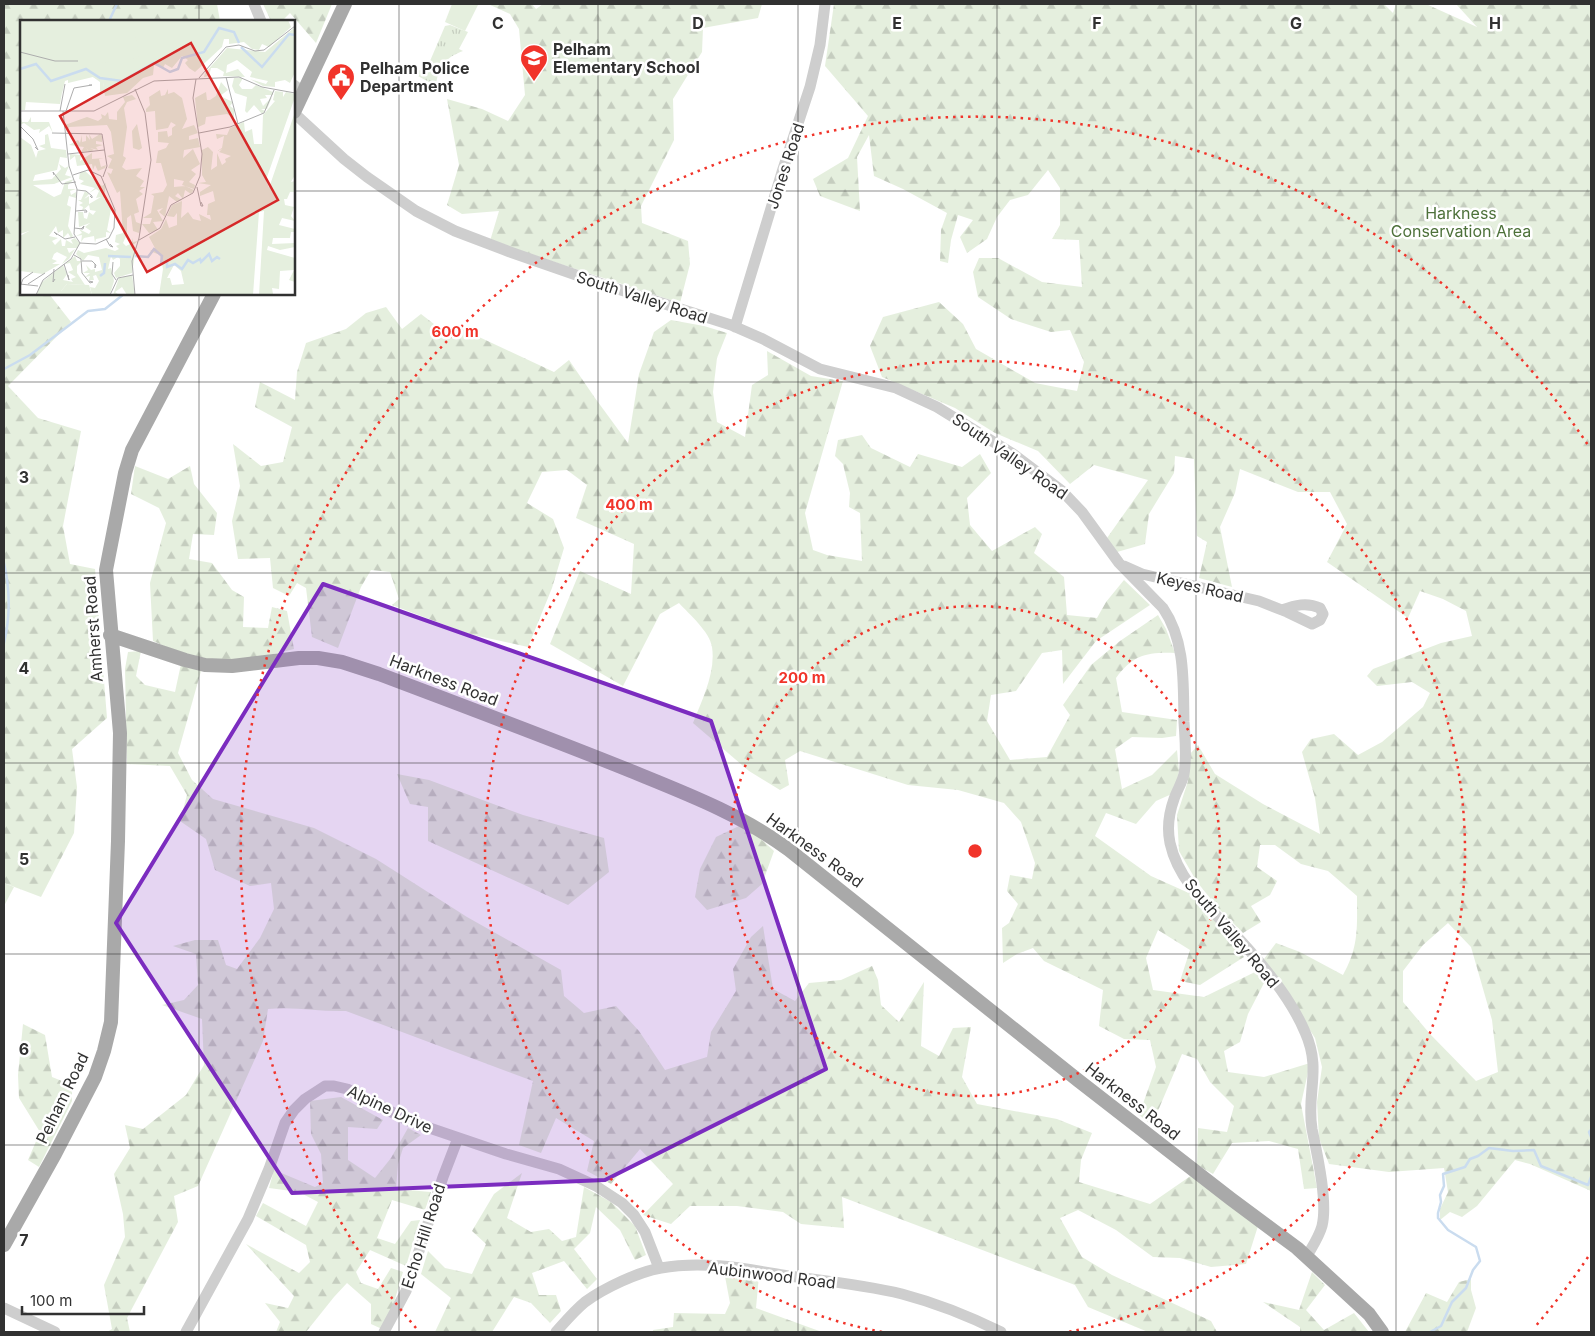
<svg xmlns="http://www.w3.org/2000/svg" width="1595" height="1336" viewBox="0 0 1595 1336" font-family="Inter,sans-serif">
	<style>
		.grass { fill: #e5efde }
		.forest { fill: url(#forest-firs); fill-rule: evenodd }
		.park { fill: url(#park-tufts) }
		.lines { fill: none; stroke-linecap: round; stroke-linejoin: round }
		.stream { stroke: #cadcef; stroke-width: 2.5 }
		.minor { stroke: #cecece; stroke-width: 11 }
		.major { stroke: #a9a9a9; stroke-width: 14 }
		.marked { fill: #7b2cbf; fill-opacity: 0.2; stroke: #7b2cbf; stroke-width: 4; stroke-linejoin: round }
		.grid { fill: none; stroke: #313131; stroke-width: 1; stroke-opacity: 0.55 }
		.ring { fill: none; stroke: #f1342a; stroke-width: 2.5; stroke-dasharray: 2.5 5 }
		.labels { text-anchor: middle; stroke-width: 5; stroke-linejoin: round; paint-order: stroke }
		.poi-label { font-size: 16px; font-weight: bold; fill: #313131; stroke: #fff; text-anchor: start }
		.street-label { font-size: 16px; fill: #313131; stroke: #fff }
		.park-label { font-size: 16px; fill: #4d713a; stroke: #fff }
		.inset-river { fill: none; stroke: #cadcef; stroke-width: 2.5 }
		.inset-road { fill: none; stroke: #adadad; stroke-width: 1 }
		.view { fill: #d62828; fill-opacity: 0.15; stroke: #d62828; stroke-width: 2.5 }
		.inset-edge { fill: none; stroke: #313131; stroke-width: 2.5 }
		.grid-label { font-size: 16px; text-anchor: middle; font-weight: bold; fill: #313131; stroke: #fff; stroke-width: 5; stroke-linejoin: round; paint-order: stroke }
		.centre { fill: #f1342a; stroke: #fff; stroke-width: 2.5 }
		.ring-label { font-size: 15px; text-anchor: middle; font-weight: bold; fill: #f1342a; stroke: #fff; stroke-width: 5; stroke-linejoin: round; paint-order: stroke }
	</style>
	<defs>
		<pattern id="forest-firs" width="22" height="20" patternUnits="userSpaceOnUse" patternTransform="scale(1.25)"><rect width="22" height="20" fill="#e5efde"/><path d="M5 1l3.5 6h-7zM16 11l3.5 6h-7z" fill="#c5cdbf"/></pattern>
		<pattern id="park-tufts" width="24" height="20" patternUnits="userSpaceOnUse" patternTransform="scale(1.25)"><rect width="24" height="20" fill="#e5efde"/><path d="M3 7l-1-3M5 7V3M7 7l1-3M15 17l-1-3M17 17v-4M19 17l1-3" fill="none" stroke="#c5cdbf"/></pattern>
	</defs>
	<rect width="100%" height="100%" fill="#fff"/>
	<path class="grass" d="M452,4L478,5L465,31L445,22Z"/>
	<path class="forest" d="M4,4H217L220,21H21V294H49L71,322L8,386L38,418L81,431L63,526L70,564L95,569L107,718L72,749L77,787L74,833L41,897L4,883Z
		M263,4H332L316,43L290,13L282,21H271Z
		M488,4H532L536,9L543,4H762L758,18L703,28L702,52L673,99L674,140L641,206L642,223L688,241L690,264L680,303L490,241L499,211L462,214L447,205L459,165L447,99L482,109L508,121L525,95L519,29L510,14Z
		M834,4H1384L1393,13L1396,4H1426L1477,27L1456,4H1591V1191L1530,1164L1515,1160L1477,1206L1462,1217L1450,1212L1440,1220V1209L1448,1192L1444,1168L1389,1172L1329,1164L1319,1138L1317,1102L1322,1067L1315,1038L1264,959L1276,943L1300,952L1343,975C1359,946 1357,928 1357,896L1328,871L1301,864L1275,845H1260L1257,867L1277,881L1270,895L1251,906L1261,922L1243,933L1219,909L1197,882L1179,851L1177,815L1188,781L1190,754L1198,745L1215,774L1263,804L1320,834L1315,798L1302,752L1311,739L1334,734L1358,755L1382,742L1423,707L1430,693L1412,682L1377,686L1367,676L1373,669L1441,643L1472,636L1466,611L1443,599L1420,591L1408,618L1327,562L1347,524L1330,492H1298L1240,469L1235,493L1220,527L1232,587L1199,578L1207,542L1197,536L1194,459L1175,456L1174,473L1149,514L1145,544L1117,552L1107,538L1148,480L1094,465L1070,484L1038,451L995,433L955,408L882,377L870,346L883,317L939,302L963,324L976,349L1035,383L1077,391L1084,362L1070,330L1051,332L1011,319L978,297L973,272L979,258H998L1042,282L1082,287L1079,240L1052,239L1060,225V188L1048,170L1028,195L1010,200L997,217L987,239L967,253L960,237L973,220L958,215L951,240L948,263L940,261L941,230L947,213L903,189L874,176L869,135L857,157L860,211L820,196L813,179L848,158L868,116L825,66ZM1448,923L1471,947L1492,1020L1498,1072L1476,1081L1430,1034L1403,1002V971L1423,945Z
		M386,307L402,329L421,314L443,331L462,329L554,372L569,360L595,398L628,443L639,374L654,332L671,320L704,326L727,333L717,358L713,392L717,422L745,437L752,385L768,375L767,351L811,376L843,381L805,513L813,550L827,555L862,561L860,513L849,507L850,493L843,464L835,456L838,440L862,435L871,448L910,467L918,454L962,467L980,454L991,473L967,498L970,525L992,551L1035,527L1042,534L1034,553L1064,577L1067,615L1097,618L1106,602L1124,580L1150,605L1096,641L1063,684L1062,650L1042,653L1016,691L991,695L987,721L1010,760L1047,757L1070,715L1063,705L1091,665L1120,641L1158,615L1166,629L1175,653C1147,652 1133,655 1116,678L1122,712L1177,720L1176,736L1162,738L1132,737L1115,749L1122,789L1152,775L1177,750L1179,771L1174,793L1156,801L1136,824L1106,813L1095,836L1151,876L1191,894L1214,919L1244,957L1200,985L1180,981L1190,950L1158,930L1146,958L1153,990L1204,997L1255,972L1264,983L1248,1014L1240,1042L1224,1051L1228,1072L1264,1077L1310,1063L1301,1104L1317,1188L1304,1189L1298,1149L1269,1141L1232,1143L1213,1174L1197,1165L1198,1128L1227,1132L1234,1106L1210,1082L1197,1059L1182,1054L1152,1125L1139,1115L1156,1067L1150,1040L1124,1039L1099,1026L1103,990L1044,961L1033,948L1017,954L1003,963L1002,928L1009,923L1018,904L1007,891L1010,875L1032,879L1035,863L1021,822L1004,803L958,790L908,785L800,751L785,760L789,785L780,790L749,771L693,723C702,700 716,672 712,647C710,632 689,614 679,603L660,614L623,686L550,644L580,571L631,594L634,544L576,518L587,485L567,470L542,472L527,503L553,519L564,548L552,588L528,647L469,634L392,605L399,599L390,572L371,570L361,587L338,648L312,637L306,588L297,583L289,596L273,588L270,558L238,559L232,521L240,486L233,444L261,466L283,462L292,427L255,407L260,382L295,400L297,372L306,343L346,329L366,313Z
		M135,466L168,479L190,466L194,484L217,513L214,535L193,534L189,559L212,563L232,590L244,597L243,627L268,628L272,607L287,611L294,649C263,657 229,663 197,659C184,657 166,646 153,641L150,583L166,523L159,508L131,494Z
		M141,651L136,676L145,685L175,692L181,664L201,671L178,753L192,780L213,799L314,828L376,859L467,917L561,970L564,996L584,1013L616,1006L639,1031L665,1070L707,1057L711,1032L736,991L733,969L751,937L763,926L773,989L795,1001L809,983L841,980L872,966L878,980L881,1005L899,1022L924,982L921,1046L939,1056L953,1028L971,1027L962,1077L977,1104L1057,1119L1092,1133L1081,1160L1079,1182L1150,1204L1192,1175L1258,1226L1246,1264L1211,1267L1180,1258L1153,1257L1116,1230L1078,1210L1060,1218L1082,1257L1112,1275L1211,1321L1217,1332H1148L1088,1307L1075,1285L842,1197L844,1228L801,1224L783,1212L737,1206H690L671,1224L643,1215L673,1184L640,1149L611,1184L587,1171L594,1141L556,1118L541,1153L519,1145L533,1081L346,1011C320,1012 294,1006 268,1009L263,1041L198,1186L174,1196L178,1222L127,1318L130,1332H107L112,1329L104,1285L125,1237L123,1214L114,1174L130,1148L125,1125L143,1129L186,1095L204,1065L202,1019L162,1005L184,1000L198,985L196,954L173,946L195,940H218L226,965L237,969L260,938L274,909L271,883L250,886L215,870L206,839L180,821L187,795L170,766L127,764L125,669L128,652Z
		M397,774L429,780L523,815L604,838L609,872L568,905L428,841V807L410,804Z
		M739,826L752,831L774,851L762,884L746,898L707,910L695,897L700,869L716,837Z
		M23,1024L45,1035L52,1077L72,1085V1101L39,1167L28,1160L40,1132L19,1098L18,1075Z
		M341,1097L383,1120L377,1129L348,1127V1160L375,1178L391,1158L408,1128L421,1135L403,1148L398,1164L396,1189L431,1192L425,1210L392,1200L377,1238L395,1244L411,1221L420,1220L406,1266L370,1250L356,1272L361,1283L378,1289L391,1268L403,1272L392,1309L382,1329L371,1324V1304L347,1283L334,1297L306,1332H276L280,1322L265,1303L288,1308L294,1296L246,1244L299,1273L310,1262L306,1245L256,1216L263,1203L306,1226L318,1202L299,1192L269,1188L274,1170L315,1187L323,1183L321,1154L311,1134L310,1101Z
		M522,1173L507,1218L531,1232L549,1229L562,1241L576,1237L584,1187L611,1202L635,1226L646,1255L635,1260L620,1230L596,1207L590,1233L574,1249L597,1279L587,1289L564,1261L532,1273L539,1295H556L561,1311L550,1323L531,1303L514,1297L492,1332H435L451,1298L421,1274L428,1251L445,1268L472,1274L486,1244L472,1231L494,1194Z
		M724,1271L759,1275L756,1308L822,1332H653V1330L673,1327L674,1313L725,1314L730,1303Z
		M1312,1272L1325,1285L1306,1310L1324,1330L1354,1313L1369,1332H1300V1327L1263,1302L1299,1310Z
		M1471,1279V1290L1476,1308L1467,1332H1405L1426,1293L1447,1302L1459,1282Z"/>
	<path class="park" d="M450,25L468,32L459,49L463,51C445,58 438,66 436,86L418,76L417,71L427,68L445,26Z
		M4,883L14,887L4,906Z"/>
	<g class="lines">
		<path class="stream" d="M109,21L117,4
			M4,369L30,355L88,311L105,309L124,294
			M4,563C10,589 10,618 4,643
			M1591,1130L1589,1132L1591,1137
			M1430,1332L1441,1326L1452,1302L1466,1288L1473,1270L1480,1261L1476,1247L1448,1230L1438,1218V1213L1441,1202L1440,1195L1444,1186L1443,1174L1465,1167L1470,1159L1478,1156L1489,1148L1513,1151L1534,1150L1541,1166L1588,1185L1591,1177"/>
		<path class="minor" d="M254,4L261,21
			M294,85L303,92
			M294,113L344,159L367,177L416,211L455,231L510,252L602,284L731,325L763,339L820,369L896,388L937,407L1013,454L1062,491L1082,512L1119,563L1163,608C1186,642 1183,683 1184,722C1185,739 1187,757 1184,774C1182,783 1177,790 1174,799C1169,813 1167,829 1170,843C1179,884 1214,911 1240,940C1263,965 1292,1001 1305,1032C1322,1070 1306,1093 1312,1129C1317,1153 1328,1202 1322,1226C1319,1237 1312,1247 1307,1256
			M735,327L782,172L810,87L820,45L825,4
			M1124,566L1142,574L1259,601L1287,612L1312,624L1320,620L1323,614L1320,608C1307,602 1295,605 1282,610
			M4,1308L55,1332
			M186,1332L248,1219L269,1169L285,1123L294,1110L305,1099L325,1086H334L347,1089L409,1121L506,1154L559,1169L596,1186L622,1203L634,1215L645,1232L659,1268
			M384,1332L406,1291L443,1177L458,1138
			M556,1332C565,1322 574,1311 585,1302C604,1288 638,1272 661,1268C704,1260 747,1269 789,1276C827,1281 865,1285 902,1294C936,1303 969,1316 1001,1332"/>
		<path class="major" d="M294,112L345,4
			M110,635L185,660L205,665L232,666L299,658H318L342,662L379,674C461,705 544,736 626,769C682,792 739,813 788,849L1079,1081L1231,1199L1297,1248L1369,1314L1382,1332
			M4,1245L55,1154L95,1077L104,1051L111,1022L118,841L120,733L106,570L125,473L132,450L214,294"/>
	</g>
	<path class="marked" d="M323,584L711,721L826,1069L605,1180L292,1193L116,923Z"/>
	<path class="grid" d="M199,4V21M399,4V1332M598,4V1332M798,4V1332M997,4V1332M1196,4V1332M1396,4V1332M4,191H21M294,191H1591M199,294V1332M4,382H1591M4,573H1591M4,763H1591M4,954H1591M4,1145H1591"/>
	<g class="ring">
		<circle cx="975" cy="851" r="245"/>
		<path d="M882 1332A490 490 0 1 1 1068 1332"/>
		<path d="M1588 1257A735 735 0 0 1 1534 1328M416 1328A735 735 0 1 1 1588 445"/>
	</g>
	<defs>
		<g id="school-pin" transform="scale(1.4375)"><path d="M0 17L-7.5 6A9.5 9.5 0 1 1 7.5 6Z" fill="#f1342a" stroke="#fff"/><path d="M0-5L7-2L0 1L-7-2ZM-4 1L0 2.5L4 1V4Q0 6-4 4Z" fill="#fff"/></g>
		<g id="civic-pin" transform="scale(1.4375)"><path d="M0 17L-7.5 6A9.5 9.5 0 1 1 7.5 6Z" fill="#f1342a" stroke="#fff"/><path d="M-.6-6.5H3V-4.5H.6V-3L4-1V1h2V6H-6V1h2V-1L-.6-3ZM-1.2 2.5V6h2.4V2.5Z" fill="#fff"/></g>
	</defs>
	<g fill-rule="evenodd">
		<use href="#school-pin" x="534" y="58"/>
		<use href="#civic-pin" x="341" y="77"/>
	</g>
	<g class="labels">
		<g class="poi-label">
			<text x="553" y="55">Pelham<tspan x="553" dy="18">Elementary School</tspan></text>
			<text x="360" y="74">Pelham Police<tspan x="360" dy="18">Department</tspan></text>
		</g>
		<g class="street-label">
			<text transform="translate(785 166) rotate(-72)" y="6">Jones Road</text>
			<text transform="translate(642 297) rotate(18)" y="6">South Valley Road</text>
			<text transform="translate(1010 456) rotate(35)" y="6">South Valley Road</text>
			<text transform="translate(1200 587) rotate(13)" y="6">Keyes Road</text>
			<text transform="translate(93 629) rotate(-94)" y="6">Amherst Road</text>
			<text transform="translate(444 680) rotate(21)" y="6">Harkness Road</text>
			<text transform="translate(815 850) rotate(36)" y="6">Harkness Road</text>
			<text transform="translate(1232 933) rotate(50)" y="6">South Valley Road</text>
			<text transform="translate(62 1098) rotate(-64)" y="6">Pelham Road</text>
			<text transform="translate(1133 1101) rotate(38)" y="6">Harkness Road</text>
			<text transform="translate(390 1109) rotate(25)" y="6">Alpine Drive</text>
			<text transform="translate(423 1236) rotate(-72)" y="6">Echo Hill Road</text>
			<text transform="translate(772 1275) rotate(7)" y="6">Aubinwood Road</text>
		</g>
		<g class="park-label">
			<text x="1461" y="219">Harkness<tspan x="1461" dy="18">Conservation Area</tspan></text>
		</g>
	</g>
	<g transform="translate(20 20)">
		<rect width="275" height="275" fill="#fff"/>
		<path d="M47,264L69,265L72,275L42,274L41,271Z" fill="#e5efde"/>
		<path d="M0,0H268L271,7L249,27L242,24L239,30L232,29L224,22L209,24V19H204L202,27L175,52L169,48L165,43L168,40L162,36L152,48L145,44L143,48L134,45L133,55L123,58L107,73L85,76L83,62L73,57L48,63V60L45,61L42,73L0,62ZM275,7V52L270,63L265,60L255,62V67L243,66L230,59L246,64L248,61L230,57L232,52L217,40L207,45L206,53L218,49L225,57L203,56L204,52L197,48H191L189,56L184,57L185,53L207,28L245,32ZM214,58H223L219,65L222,69H232L236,65L253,72V75H245L247,78L240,79L243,86L252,77L247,89H241L245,91L242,94L234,85L227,93L225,91L227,77L215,73L212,66ZM201,62L208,70L200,76L213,82L210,86L214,89V98L207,94L186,97L185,104L178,107L175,78L186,72L187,80H190L196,76ZM148,69V74L154,72L162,78L167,99L162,109L174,105L178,113L169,116V120L178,118L180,127L164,130L163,138L173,129L180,144L171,150L176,154L169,162L175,165L174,169L162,165L164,161L154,159V167L165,166L174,170L171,174L165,170L163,179L158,173L155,176L162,180L157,182L149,176L145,197L139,192L143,188L137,190L143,201L133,202L138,210L129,213L122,204H130L132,198H123L131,193L134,176L131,174L143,172L147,165L141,143H136L138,131L146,128L149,123L138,122V112L147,111L148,117L152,115V108L156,105L151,102L148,108L136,110L135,91L126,92V89L130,85L129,77L140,70L141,76L145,75ZM255,71L263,72V77L266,72L275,74V77L246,160L249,168L275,92V155L271,162L275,161V172H270L267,179H264L265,185L274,187L271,196L275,201L262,198L259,205L275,209V212H271L270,218H253L252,224L275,223V227L260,230L248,226L247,230L275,238V262L269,260L274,250L260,251L259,269L252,268L253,274L239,275L244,191L239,192L233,275H139L143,249L140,235L130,231L135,228L129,217L141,209L146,199L149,208L157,205V193L154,197L147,196L152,185L162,181L161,198L168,192L173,199L181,201L179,194L191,200L190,195H187L188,184L195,181L193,171L180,176V172L191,165L178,163L186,162L182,155V130L188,127L193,132L191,150L197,146V133L202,145L206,142L205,139L211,136L199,132L202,129L197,131L202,128L204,116L197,119L196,114L207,115L210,108L224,102L225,112L232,109L234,124H242L243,95L255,81L253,80ZM154,245L161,251L164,264L152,265L150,258H147ZM112,75L116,79L107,82L104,88L107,107L103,136L106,138L102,147L106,150L122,148L116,156L124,161L120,167H125L119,171L123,174L116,179L119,192L114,194L116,202L121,204L119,213L113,211L111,195L107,198V214L103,223L106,226L112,223V218L113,222L118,221L113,225L116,228L112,253L96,258L94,253L100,246V239L98,237L93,240L91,236L88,249L91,248L94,261L90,274L72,275L70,267L75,268L79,261L76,255L73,256L74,260H69L70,256L65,257L70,253H63L68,250L66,245L71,250L75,249V252L82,250L79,237L68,235L63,241L56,234L58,230L64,233L86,228L95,231L99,229L96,226L100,224L95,222L96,215L103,213L100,171L97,173L87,152L91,154L93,149L88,148L92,139L87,136L94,134L91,112L87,105L49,107L47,113L45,105L67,97L78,101L82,98L81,94L85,96L88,92L89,99L97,100V92L105,82L103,77ZM0,93L2,102H8L11,97V102H29L33,113L29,106L19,113L20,109L14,110L4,103L0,105ZM117,104L122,128L119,130L113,128L112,111ZM28,114L31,128L46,130L47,138L40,137L37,150L15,155L13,161L32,159L41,149L39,144L45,148L49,146L45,155L52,157L34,164L13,165L34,177L41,174L45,162L54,159L48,165V169H56L50,171L51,175L56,172V178L49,176L47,185L51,187L48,206L53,216L51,218L48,213L43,218V210L38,213L36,206L29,216L38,218L32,221L35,225L41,219L42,226H45L46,220L53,224L51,220L55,218L60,223L57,228H47L49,233L55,229L49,239L42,244L47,237L37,232L34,234L32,239L37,241L32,244H40L23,254L0,251V216L9,211L0,214V117L11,125L16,138L18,131L26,129L19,126L25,124V115ZM69,114L72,119L80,114L82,116V122L76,121V124L83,125L76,127L78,130L70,128L74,130L69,132L66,127L68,131L61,132L64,127L49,125L58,120L60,123L62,115V122L66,121V115L70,120ZM72,133V139L84,138L79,139L81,147L86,145L83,155L85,148L78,151L75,145L73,150L72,144L57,146L55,136L50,140V134L61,135L60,141ZM65,151L82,166L86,163L84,179L88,180L91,189L87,210L91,213L86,212V217L76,219L75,223L74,216L64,218L61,222L62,215L56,216L62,213L59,209L69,214L71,211L65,207L70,203L59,207L58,192H63L64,198L67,199L69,192L73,195L76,191L70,190L69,185L62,191L63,187L59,185L63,183L58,180H61L65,171L69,174L64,179L69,176V184L81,177L76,178L79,171L76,169L69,173L75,168L60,164L64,161L59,159L60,152ZM55,236L57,241H62L57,246V253L65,265L47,264L41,271L53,275L17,274L21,263L43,245L47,254L43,260L53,262L51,259L56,257L48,252L53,250L50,243L45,244ZM112,255L115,275H107L102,267L95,272L99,275H93L99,258Z" fill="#e5efde" fill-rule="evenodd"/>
		<path d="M85,186L82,197L85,201L79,208L74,205L75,195Z" fill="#e5efde"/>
		<path d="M0,0H113L119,38L80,43L85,73H80V62L73,57H57L48,63L49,54L45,56L40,84L6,82L5,90H0Z" fill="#e5efde"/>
		<path class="inset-river" d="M221,27L242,47L269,14L275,15M0,49L16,44L31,61L66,49L80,58L102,61L134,43L150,52L158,49L162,38L184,32L199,8L214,12L219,23M88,236L111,237M115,236L128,237L134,229L142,236L141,244L147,241V247L155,244L162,249L168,240L173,243L180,239L181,242L189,234L192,241L197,237L200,239M80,256L84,253L85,243"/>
		<path class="inset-road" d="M0,32L35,41H58M206,57L218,104M179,58L206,27L219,25L235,31L244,30L275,6M115,69L125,93L131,140L119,218L112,241L115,275M0,91H74L134,61L219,57L242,67L275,73M40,91L45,64M43,91L49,146L57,169L54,214L60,223M46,91L54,68L72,65H69M0,106L13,119L18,130L15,127M32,113L82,114L87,146L83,157M179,113L210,107L244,93L254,70M48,134L84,130M34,155L33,152L42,164L56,162M53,155L68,150L81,156L95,190L94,208L89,218L76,224L60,223M177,167L181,186H183L181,182M57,170L66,171L72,176V178L70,176M56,191L66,190L67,192H64M54,208L63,209L64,206L61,209M37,215L34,212L45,219L55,217M86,219L90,226L93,227L90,224M119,220L140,208L151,185L173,173L180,156L182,134L173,78L176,59M54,235L61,239L62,253L70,263L73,262L69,261M62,241H72L76,245L75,248V244M93,242L92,254L96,260M44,244L49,260L48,255M34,249L33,262L35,259M0,264L18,266M8,264L25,253M0,267L3,259L13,252M16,275L23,260L51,239L60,223M90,275L98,258L113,255"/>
		<path class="view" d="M171,23L258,180L127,252L40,96Z"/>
		<rect width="275" height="275" class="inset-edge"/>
	</g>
	<g class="grid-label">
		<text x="498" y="29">C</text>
		<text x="698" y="29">D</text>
		<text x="897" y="29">E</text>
		<text x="1097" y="29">F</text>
		<text x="1296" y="29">G</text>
		<text x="1495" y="29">H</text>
		<text x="24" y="483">3</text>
		<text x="24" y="674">4</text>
		<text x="24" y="865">5</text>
		<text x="24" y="1055">6</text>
		<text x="24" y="1246">7</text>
	</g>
	<circle cx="975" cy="851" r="8" class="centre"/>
	<g class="ring-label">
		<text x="455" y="337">600 m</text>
		<text x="629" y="510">400 m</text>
		<text x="802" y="683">200 m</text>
	</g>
	<rect width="1595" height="1336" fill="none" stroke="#313131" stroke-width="10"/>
	<path d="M22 1306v8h122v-8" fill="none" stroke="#313131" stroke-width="2.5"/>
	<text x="30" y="1306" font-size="15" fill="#313131" stroke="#ffffff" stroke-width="4" paint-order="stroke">100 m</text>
</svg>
